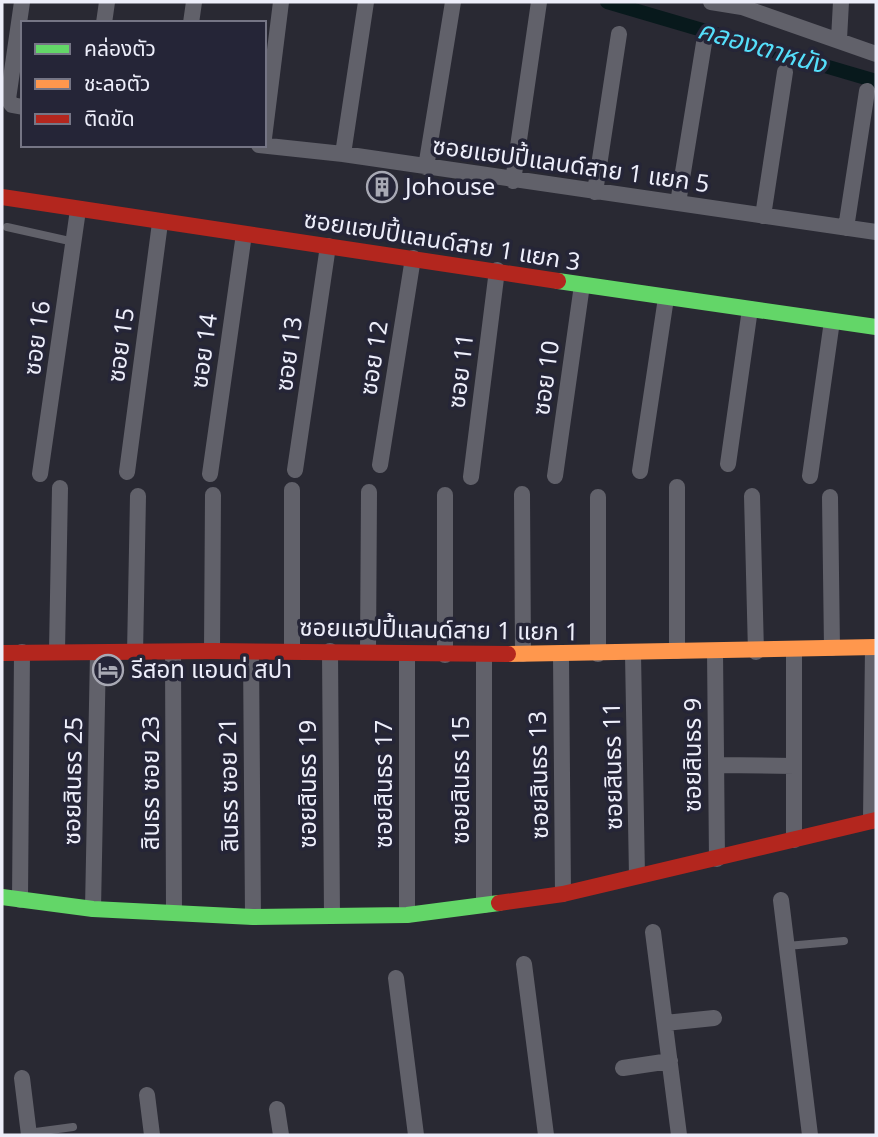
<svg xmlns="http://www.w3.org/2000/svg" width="878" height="1137" viewBox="0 0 878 1137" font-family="'Noto Sans','Noto Sans Thai',sans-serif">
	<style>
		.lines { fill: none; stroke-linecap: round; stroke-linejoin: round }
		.canal { stroke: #08191c; stroke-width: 14 }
		.lane { stroke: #61616a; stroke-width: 8 }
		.street { stroke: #61616a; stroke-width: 16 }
		.fast { stroke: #63d668; stroke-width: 16 }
		.slow { stroke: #ff974d; stroke-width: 16 }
		.jam { stroke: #b3261e; stroke-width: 16 }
		.labels { text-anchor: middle; stroke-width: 7; stroke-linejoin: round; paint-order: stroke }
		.street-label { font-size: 24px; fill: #edeefa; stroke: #252537 }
		.poi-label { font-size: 24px; fill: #edeefa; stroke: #252537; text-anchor: start }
		.water-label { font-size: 26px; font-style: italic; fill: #55dffb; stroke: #252537 }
	</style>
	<rect width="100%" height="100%" fill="#292933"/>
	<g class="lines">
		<path class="canal" d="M607,2L876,81"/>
		<path class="lane" d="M7,227L74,242
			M787,946L844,941
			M28,1133L73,1127"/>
		<path class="street" d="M22,2L8,99L12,105L23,107
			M711,2L742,7L743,2
			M742,7L876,54
			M104,23L107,2
			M191,23L194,2
			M839,39L841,2
			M264,138L281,2
			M259,145L343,154L876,232
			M343,154L366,2
			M426,167L453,2
			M513,181L539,2
			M595,192L619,34
			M678,203L704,43
			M763,216L785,72
			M846,228L867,91
			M728,464L750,309
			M380,465L413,258
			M295,470L328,246
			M640,471L666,298
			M127,472L160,223
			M40,474L78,210
			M210,474L244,234
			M555,476L582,285
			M810,476L832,321
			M471,477L497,270
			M292,490V651
			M522,494L523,654
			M445,495V655
			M752,496L756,652
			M598,497V654
			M830,497L832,648
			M57,651L60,488
			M212,651L213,495
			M330,651L332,916
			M677,651V487
			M715,651L717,859
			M794,651V840
			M251,652L253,917
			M368,652L369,492
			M173,653L174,912
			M135,654L138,496
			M407,654V915
			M633,654L637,876
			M561,655L563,894
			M484,656V905
			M716,765L794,766
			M871,821L873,647
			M20,900L22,652
			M781,900L810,1135
			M93,909L98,653
			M653,932L679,1135
			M524,964L546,1135
			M396,978L416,1135
			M665,1023L714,1018
			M623,1068L670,1061
			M22,1078L29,1135
			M147,1095L152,1135
			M277,1109L281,1135"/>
		<path class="fast" d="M558,281L876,327
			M2,897L93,909L253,917L407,915L499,903"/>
		<path class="slow" d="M508,654L876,647"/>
		<path class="jam" d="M2,197L558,281
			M2,653L212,651L508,654
			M499,903L563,894L876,820"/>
	</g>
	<defs>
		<g id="building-ring" transform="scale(1.575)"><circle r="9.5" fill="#252537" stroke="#a8a9b4" stroke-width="1.5"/><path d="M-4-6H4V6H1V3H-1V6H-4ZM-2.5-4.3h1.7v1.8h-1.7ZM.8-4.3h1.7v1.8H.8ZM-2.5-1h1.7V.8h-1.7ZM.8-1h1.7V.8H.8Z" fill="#a8a9b4"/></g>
		<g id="hotel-ring" transform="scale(1.575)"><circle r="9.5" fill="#252537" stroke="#a8a9b4" stroke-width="1.5"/><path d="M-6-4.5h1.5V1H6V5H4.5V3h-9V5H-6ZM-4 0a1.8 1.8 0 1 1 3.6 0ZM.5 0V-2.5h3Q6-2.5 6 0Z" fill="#a8a9b4"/></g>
	</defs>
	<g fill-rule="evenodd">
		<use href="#building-ring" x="382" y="187"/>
		<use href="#hotel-ring" x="108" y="670"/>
	</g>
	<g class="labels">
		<g class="street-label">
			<text transform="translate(571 165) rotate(8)" y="8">ซอยแฮปปี้แลนด์สาย 1 แยก 5</text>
			<text transform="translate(442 241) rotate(9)" y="8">ซอยแฮปปี้แลนด์สาย 1 แยก 3</text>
			<text transform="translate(37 338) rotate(-82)" y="8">ซอย 16</text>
			<text transform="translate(121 345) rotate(-82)" y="8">ซอย 15</text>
			<text transform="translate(204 351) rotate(-82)" y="8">ซอย 14</text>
			<text transform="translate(289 354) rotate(-82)" y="8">ซอย 13</text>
			<text transform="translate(374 358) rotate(-81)" y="8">ซอย 12</text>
			<text transform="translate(461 371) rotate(-83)" y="8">ซอย 11</text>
			<text transform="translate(546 378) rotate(-82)" y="8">ซอย 10</text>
			<text transform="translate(439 630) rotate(1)" y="8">ซอยแฮปปี้แลนด์สาย 1 แยก 1</text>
			<text transform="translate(693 755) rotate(-90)" y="8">ซอยสินธร 9</text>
			<text transform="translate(613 766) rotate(-91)" y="8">ซอยสินธร 11</text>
			<text transform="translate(539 775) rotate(-91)" y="8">ซอยสินธร 13</text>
			<text transform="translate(461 780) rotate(-90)" y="8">ซอยสินธร 15</text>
			<text transform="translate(73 781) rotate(-89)" y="8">ซอยสินธร 25</text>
			<text transform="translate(151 783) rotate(-90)" y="8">สินธร ซอย 23</text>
			<text transform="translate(308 784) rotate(-90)" y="8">ซอยสินธร 19</text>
			<text transform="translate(384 784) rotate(-90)" y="8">ซอยสินธร 17</text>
			<text transform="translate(229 785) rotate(-91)" y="8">สินธร ซอย 21</text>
		</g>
		<g class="poi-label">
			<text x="405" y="195">Johouse</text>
			<text x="131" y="678">รีสอท แอนด่ สปา</text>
		</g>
		<g class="water-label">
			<text transform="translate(762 47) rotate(16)" y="9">คลองตาหนัง</text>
		</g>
	</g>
	<rect width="878" height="1137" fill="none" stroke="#edeefa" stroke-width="7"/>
	<rect x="21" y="21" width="245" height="126" fill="#252537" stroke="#757585" stroke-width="2"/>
	<rect x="35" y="44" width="35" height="10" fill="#63d668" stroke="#757585" stroke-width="2"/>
	<text x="84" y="56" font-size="21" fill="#edeefa">คล่องตัว</text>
	<rect x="35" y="79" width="35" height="10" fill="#ff974d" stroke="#757585" stroke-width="2"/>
	<text x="84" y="91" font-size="21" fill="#edeefa">ชะลอตัว</text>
	<rect x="35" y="114" width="35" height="10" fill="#b3261e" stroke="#757585" stroke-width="2"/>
	<text x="84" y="126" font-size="21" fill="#edeefa">ติดขัด</text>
</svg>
